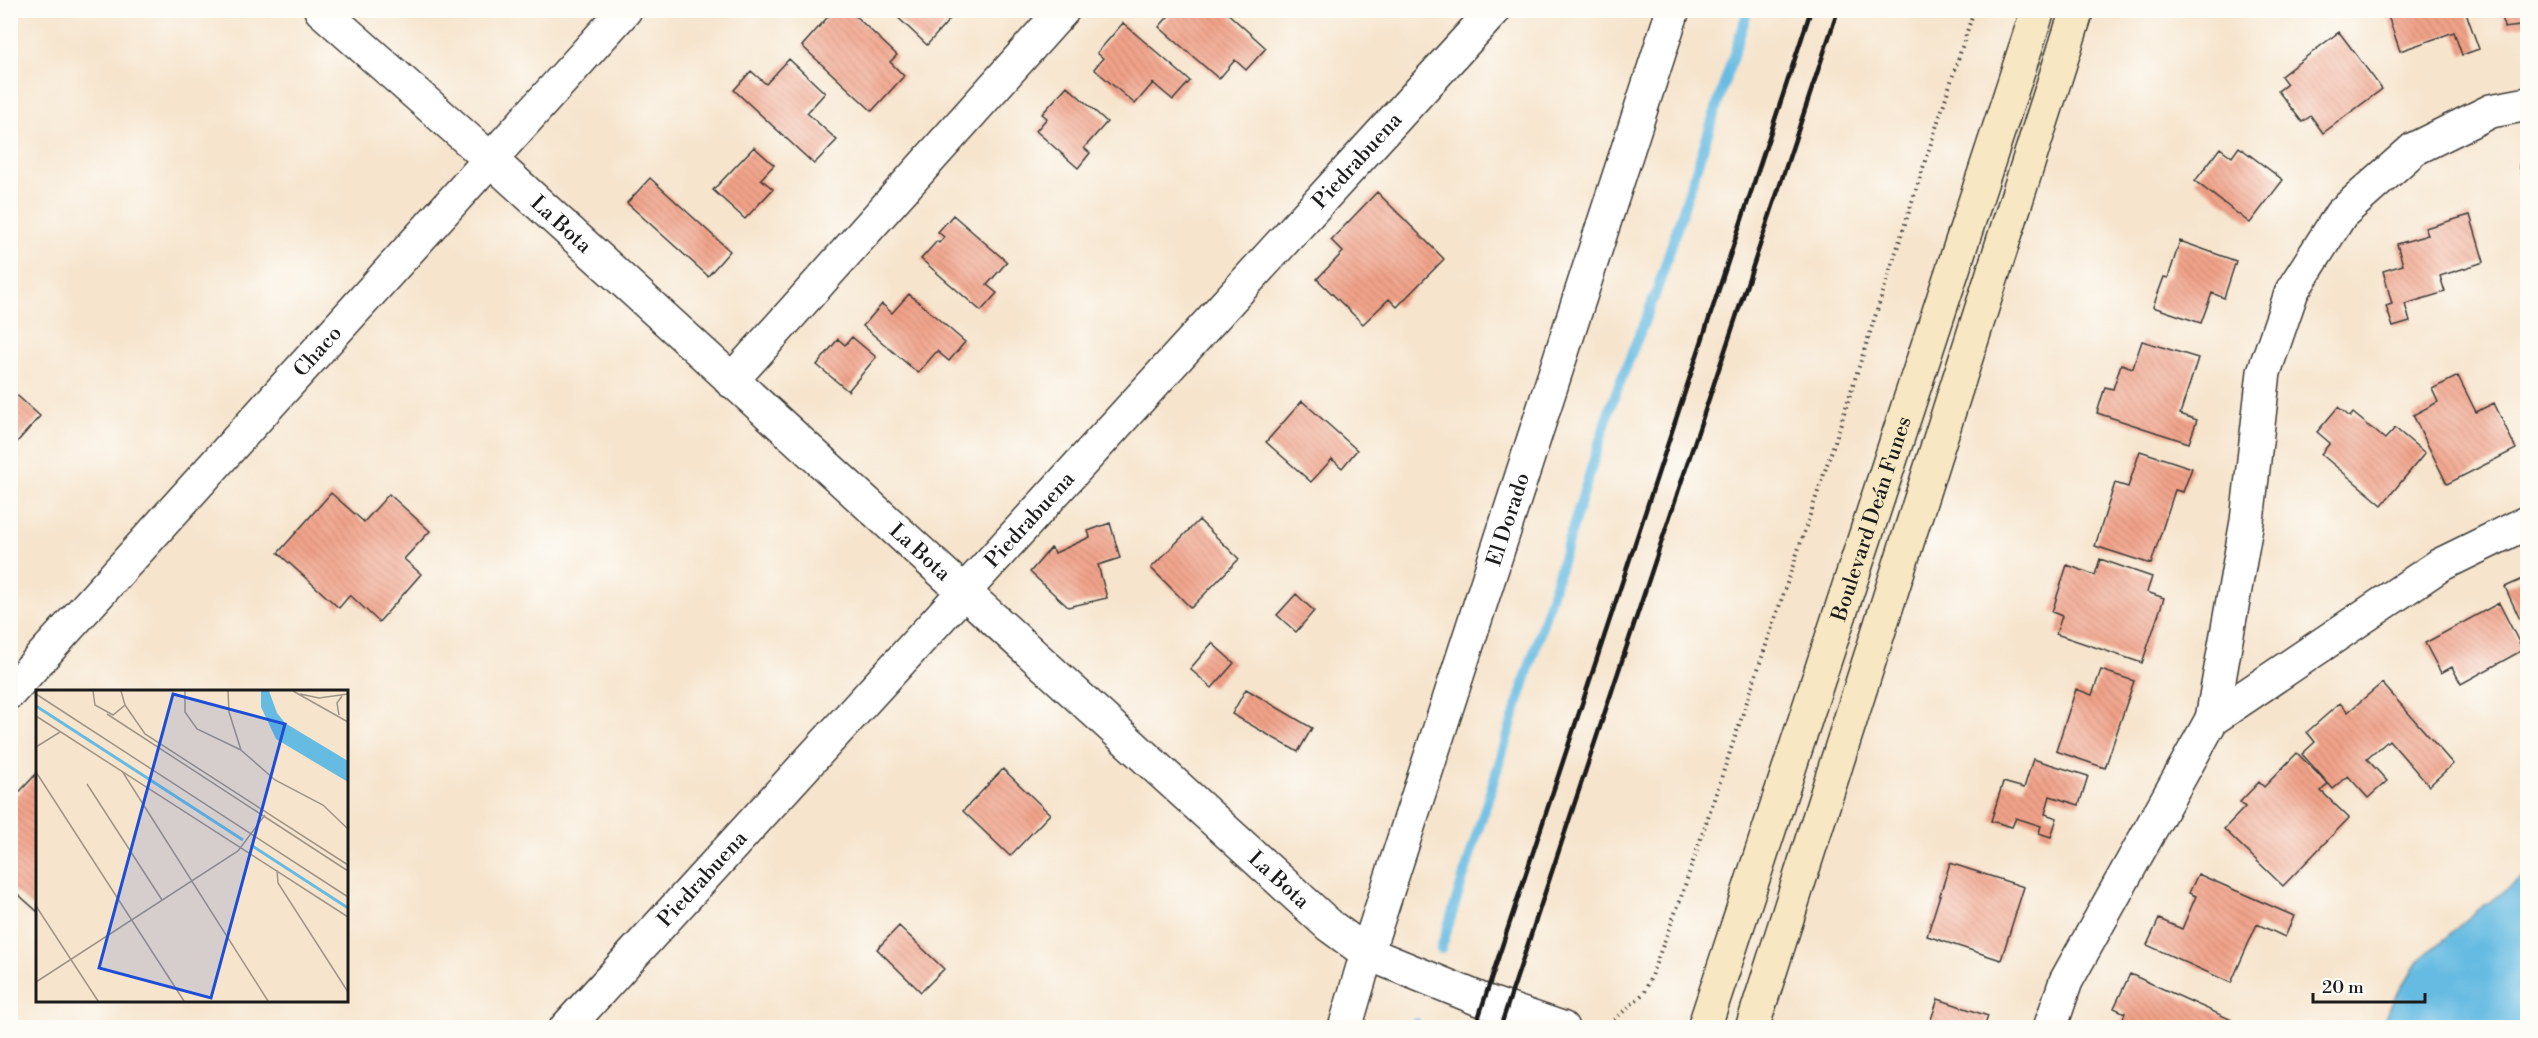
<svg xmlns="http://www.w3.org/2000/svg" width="2538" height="1038" viewBox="0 0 2538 1038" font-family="'Libre Bodoni',serif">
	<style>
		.water { fill: #66bbe2; stroke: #416c7f; stroke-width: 1.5 }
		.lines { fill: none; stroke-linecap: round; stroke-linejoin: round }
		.stream { stroke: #66bbe2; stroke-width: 10 }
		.building { fill: url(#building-back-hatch) }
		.minor-casing { stroke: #3d3a36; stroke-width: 36 }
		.tertiary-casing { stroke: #3d3a36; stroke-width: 36 }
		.secondary-casing { stroke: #3d3a36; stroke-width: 36 }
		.path { stroke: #3d3a36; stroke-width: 4; stroke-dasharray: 1.5 4.5; stroke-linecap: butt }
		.minor { stroke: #fff; stroke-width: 33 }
		.tertiary { stroke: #fff; stroke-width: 33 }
		.secondary { stroke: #f7e8c3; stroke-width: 33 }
		.rail { stroke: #1c1c1c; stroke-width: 4.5 }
		.labels { text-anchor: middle; stroke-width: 6; stroke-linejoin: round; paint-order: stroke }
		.street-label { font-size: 21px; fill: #1c1c1c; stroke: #fdfcf7 }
		.inset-river { fill: none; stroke: #66bbe2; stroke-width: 3 }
		.inset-road { fill: none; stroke: #9f9486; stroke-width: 1.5 }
		.view { fill: #1d4ed8; fill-opacity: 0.15; stroke: #1d4ed8; stroke-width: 3 }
		.inset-edge { fill: none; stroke: #1c1c1c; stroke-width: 3 }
	</style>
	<defs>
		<pattern id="building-back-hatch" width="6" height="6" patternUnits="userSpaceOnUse" patternTransform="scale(1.5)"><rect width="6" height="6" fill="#f1a289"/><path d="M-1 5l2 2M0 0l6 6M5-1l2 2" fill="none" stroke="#ce8b76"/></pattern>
	</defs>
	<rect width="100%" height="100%" fill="#fdfcf7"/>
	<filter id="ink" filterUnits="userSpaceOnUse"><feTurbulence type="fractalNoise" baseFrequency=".0167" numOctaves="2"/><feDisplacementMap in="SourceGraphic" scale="12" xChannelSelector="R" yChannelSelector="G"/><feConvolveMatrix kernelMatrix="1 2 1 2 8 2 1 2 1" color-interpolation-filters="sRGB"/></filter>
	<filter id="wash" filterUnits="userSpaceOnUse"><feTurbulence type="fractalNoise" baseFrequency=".008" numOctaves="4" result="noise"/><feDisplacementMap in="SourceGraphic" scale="24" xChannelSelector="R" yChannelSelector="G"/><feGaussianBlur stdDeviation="1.35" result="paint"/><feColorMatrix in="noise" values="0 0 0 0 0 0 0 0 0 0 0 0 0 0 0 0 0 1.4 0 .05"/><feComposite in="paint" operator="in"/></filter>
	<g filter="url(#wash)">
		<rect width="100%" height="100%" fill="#f6e4cc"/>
		<path class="water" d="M2527,875V1027H2380L2395,997L2419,960L2478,910Z"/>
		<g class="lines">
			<path class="stream" d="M1441,949L1611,405L1657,290L1748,10
				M1414,1028L1416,1023"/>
		</g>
		<g id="blocks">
			<path class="building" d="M834,10H849L897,55L890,62L904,76L872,111L802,46Z
				M890,10H958L927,45Z
				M1174,10H1224L1266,48L1246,70L1235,60L1219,79L1159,27Z
				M2386,10H2465L2479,49L2462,55L2454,32L2400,51Z
				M2502,10H2528V25L2504,28Z
				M1123,23L1190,81L1173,100L1153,83L1135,104L1094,69L1103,58L1097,53Z
				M2339,32L2382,89L2323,133L2311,116L2302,122L2278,91L2287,84L2281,76Z
				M789,59L825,93L807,113L837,140L814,164L734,90L751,71L766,84Z
				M1067,86L1107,122L1084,148L1090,153L1078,168L1036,131L1047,118L1042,114Z
				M754,147L774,165L761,179L773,189L745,219L713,190Z
				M2239,147L2283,180L2250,223L2195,181L2220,148L2232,157Z
				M2528,162V196H2527L2519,164Z
				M650,178L730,251L708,276L627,203Z
				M1377,192L1444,259L1397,307L1389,299L1363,324L1317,279L1343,252L1331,240Z
				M953,215L1007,262L987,285L997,293L981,311L921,259L937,241L939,243L944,237L938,232Z
				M2470,215L2484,262L2440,276L2445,292L2405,304L2410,322L2393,327L2386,306L2392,304L2383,271L2403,265L2397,244L2428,235L2425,228Z
				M2180,241L2236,261L2224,298L2212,293L2201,323L2153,307L2164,277L2168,278Z
				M909,294L965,342L949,361L937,351L918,373L863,326L882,304L892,313Z
				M852,337L876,357L848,391L817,365L838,339L845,345Z
				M2142,341L2198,358L2180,414L2197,420L2189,443L2097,413L2105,387L2113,389L2121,364L2133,368Z
				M2458,376L2476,412L2494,403L2516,449L2447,484L2413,415L2438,402L2432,389Z
				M10,389L40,416L10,450Z
				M1302,401L1357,450L1342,468L1332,459L1311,482L1266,442Z
				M2338,407L2350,417L2353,413L2385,439L2395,428L2425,453L2382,505L2321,454L2330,443L2317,432Z
				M2140,451L2192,468L2183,492L2175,490L2151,564L2095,546L2115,483L2128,487Z
				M331,493L364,522L389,494L430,531L404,559L421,574L379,622L350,595L339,608L278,553Z
				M1199,520L1239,559L1191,608L1151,568Z
				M1110,523L1120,558L1098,565L1107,598L1068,607L1030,572L1051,548L1055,553L1090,537L1088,531Z
				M2100,559L2152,577L2147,592L2164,598L2142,663L2056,634L2062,616L2052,612L2067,565L2095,575Z
				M2523,579L2528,588V637L2505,587Z
				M1296,594L1314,611L1296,632L1277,615Z
				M2499,603L2523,650L2461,684L2452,667L2441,673L2425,643Z
				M1212,643L1234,663L1212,688L1190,669Z
				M2101,670L2134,681L2105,768L2056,751L2076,689L2092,695Z
				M2382,683L2453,764L2429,786L2389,740L2367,759L2387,781L2368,798L2348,776L2333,789L2302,754L2315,742L2307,732L2340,703L2348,712Z
				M1246,689L1312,728L1298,752L1232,714Z
				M2297,753L2328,784L2321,791L2349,818L2283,886L2224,829L2245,807L2240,802L2259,782L2264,787Z
				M2033,759L2088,776L2079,805L2050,796L2045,814L2057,818L2051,837L2039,833L2041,826L2016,818L2012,827L1991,821L2003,782L2024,788Z
				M1003,769L1050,814L1010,856L963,811Z
				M38,772V912L10,887V802Z
				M1950,863L2024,887L2001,960L1927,936Z
				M2198,874L2294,916L2285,937L2257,924L2231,983L2147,945L2159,919L2182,929L2196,896L2189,893Z
				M899,926L944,969L921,992L877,949Z
				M2130,974L2232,1020L2228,1028H2119L2125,1013L2114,1008Z
				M1938,999L1988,1016L1984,1028H1928Z"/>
		</g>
	</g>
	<g filter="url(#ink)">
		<use href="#blocks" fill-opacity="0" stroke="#3d3a36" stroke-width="1.5"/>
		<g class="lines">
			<g class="minor-casing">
				<g id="minor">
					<path d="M731,381L1063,10"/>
					<path id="s1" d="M10,692L625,10"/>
					<path d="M2212,719L2247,521L2264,372L2292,291L2341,214L2414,149L2491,111L2528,104"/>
					<path id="s2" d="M1367,953L1673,10"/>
					<path id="s3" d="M566,1028L1494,10"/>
					<path d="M2050,1028L2066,981L2212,719L2440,565L2528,522"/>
				</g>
			</g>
			<g class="tertiary-casing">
				<g id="tertiary">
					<path id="s4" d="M321,10L490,159L1330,926L1367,953L1484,1001L1562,1028"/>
					<path d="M1345,1028L1367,953"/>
				</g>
			</g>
			<g class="secondary-casing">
				<g id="secondary">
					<path id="s5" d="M1704,1028L2038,10"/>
					<path d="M1752,1028L2077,10"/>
				</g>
			</g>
			<path class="path" d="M1605,1028L1645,992L1679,903L1835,441L1974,10"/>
			<use href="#minor" class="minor"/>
			<use href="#tertiary" class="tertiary"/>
			<use href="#secondary" class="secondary"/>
			<path class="rail" d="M1475,1028L1811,10
				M1500,1028L1838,10"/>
		</g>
	</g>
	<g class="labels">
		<g class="street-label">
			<text dy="7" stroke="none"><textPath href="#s3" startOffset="1174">Piedrabuena</textPath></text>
			<text dy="7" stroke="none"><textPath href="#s4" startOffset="322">La Bota</textPath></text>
			<text dy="7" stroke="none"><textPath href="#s1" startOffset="459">Chaco</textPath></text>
			<text dy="7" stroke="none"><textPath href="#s3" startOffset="688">Piedrabuena</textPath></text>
			<text dy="7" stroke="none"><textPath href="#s2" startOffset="456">El Dorado</textPath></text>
			<text dy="7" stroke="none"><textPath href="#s5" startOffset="536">Boulevard Deán Funes</textPath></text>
			<text dy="7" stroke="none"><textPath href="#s4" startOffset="808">La Bota</textPath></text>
			<text dy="7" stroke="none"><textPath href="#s3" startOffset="202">Piedrabuena</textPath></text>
			<text dy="7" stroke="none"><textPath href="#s4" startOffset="1294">La Bota</textPath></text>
		</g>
	</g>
	<g transform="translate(36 690)">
		<rect width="312" height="312" fill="#f6e4cc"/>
		<path d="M225,1H233L241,23L249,33L312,71V92L240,49L225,17Z" fill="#66bbe2"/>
		<path class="inset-river" d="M0,16L207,150M215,155L312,218"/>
		<path class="inset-road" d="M57,1L59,15L77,25L89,15L85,1M149,1V22L161,39L205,60M192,1L193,22L205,60L239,90L287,115L312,139M257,1L312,32M0,4L312,207M264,4L283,8L312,4M89,15L109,44L312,175M71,24L312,181M303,25L301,13L306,6M0,26L312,227M0,57L24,42M86,81L232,311M0,82L148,311M51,94L126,210M241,180L242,193L312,302M0,216L62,311M0,292L202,161L229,125"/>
		<path class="view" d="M137,4L249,34L175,308L63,278Z"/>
		<rect width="312" height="312" class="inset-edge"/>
	</g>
	<rect width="2538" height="1038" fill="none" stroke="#fdfcf7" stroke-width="36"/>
	<path d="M2313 993v9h112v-9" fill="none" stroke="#1c1c1c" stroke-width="3"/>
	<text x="2322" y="993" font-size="18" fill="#1c1c1c" stroke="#fdfcf7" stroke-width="4.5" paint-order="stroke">20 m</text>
</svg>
